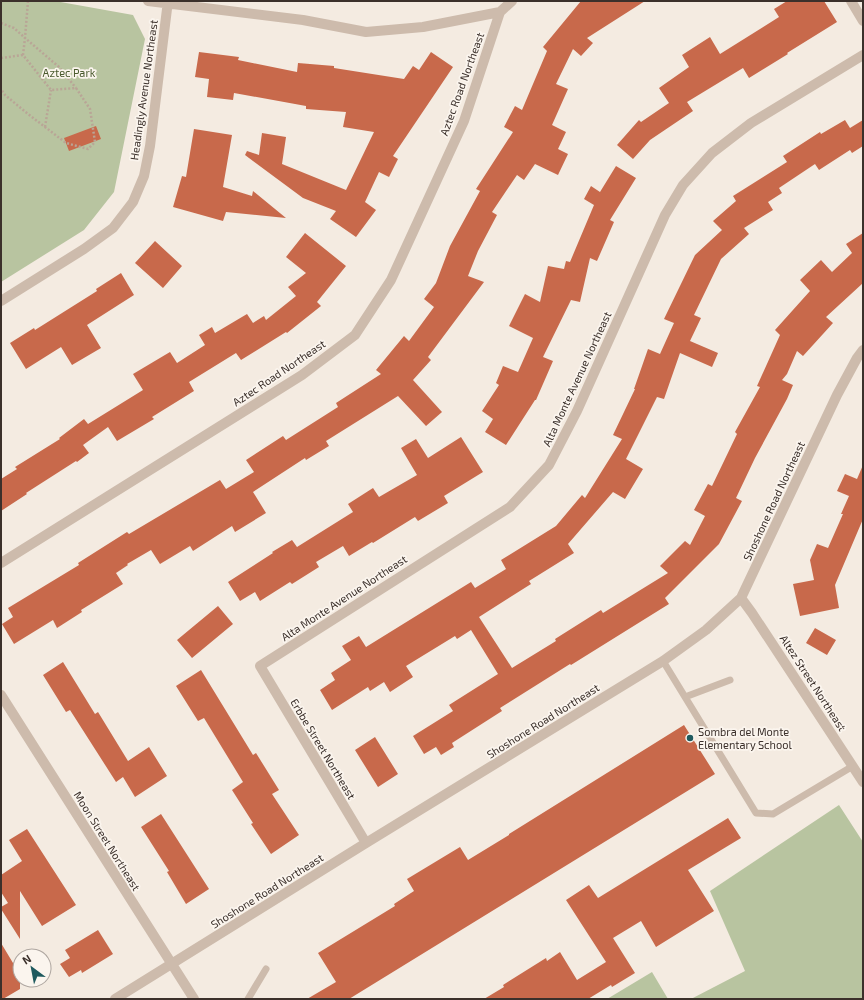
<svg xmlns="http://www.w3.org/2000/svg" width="864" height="1000" viewBox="0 0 864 1000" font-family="'Exo 2',sans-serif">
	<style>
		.green { fill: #b8c4a0 }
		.building { fill: #c8694b }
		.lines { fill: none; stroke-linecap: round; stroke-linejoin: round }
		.path { stroke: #b9a596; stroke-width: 2.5; stroke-dasharray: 2 2; stroke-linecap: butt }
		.service { stroke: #cdbbac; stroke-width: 7 }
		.minor { stroke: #cdbbac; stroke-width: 10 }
		.tertiary { stroke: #cdbbac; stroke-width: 10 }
		.poi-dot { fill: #1f5a5e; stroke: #fbf5ee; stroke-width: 1.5 }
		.labels { text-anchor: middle; stroke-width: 3.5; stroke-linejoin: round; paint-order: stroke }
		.park-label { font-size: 11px; fill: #4a5a2e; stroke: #fbf5ee }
		.street-label { font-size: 11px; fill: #3b302b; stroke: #fbf5ee }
		.poi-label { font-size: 11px; fill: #3b302b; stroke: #fbf5ee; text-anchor: start }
	</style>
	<rect width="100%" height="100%" fill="#f4ebe1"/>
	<path class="green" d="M1,1H55L133,15L145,39L114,192L84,230L1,282Z
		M839,805L863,842V999H691L745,971L710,891Z
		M652,972L668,999H607Z"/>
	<path class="building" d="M581,1H645L587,38L593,43L581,56L573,49L556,84L568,89L552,125L566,132L558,149L568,154L558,175L535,164L524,180L517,175L492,212L497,215L478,251L468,276L484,282L428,357L431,360L413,380L442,412L426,426L398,396L326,441L329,446L306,460L305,458L253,492L266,513L235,532L232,526L193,551L190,546L160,564L151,550L127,564L128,565L116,573L123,584L81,610L82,612L57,628L53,620L14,644L2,624L13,617L8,608L79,565L78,563L127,532L129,534L220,480L226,489L254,472L246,460L283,436L286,440L338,407L336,403L381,374L376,370L404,336L409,341L434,307L424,299L436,283L450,246L480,191L476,189L513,132L504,127L515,106L522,110L547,51L543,47Z
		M787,1H824L837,22L787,53L788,54L749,78L743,68L687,102L693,111L650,140L633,159L617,145L639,120L641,122L669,103L659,88L689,67L682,55L710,37L720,54L779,17L774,9Z
		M199,52L239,57L238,60L297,72L298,63L334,66V68L404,79L413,66L419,70L431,52L453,67L393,156L398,159L389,177L379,172L365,202L376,210L356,237L330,219L336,211L303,198L245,155L247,151L259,155L262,133L286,137L282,164L346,190L374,132L343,127L346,112L306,109V106L234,93L233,100L207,97L209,79L195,77Z
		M845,120L850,128L863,120V146L852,153L850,150L819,170L815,164L779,188L782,193L768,202L773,210L744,228L749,234L721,259L694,315L701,318L690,341L718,353L712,367L680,353L664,399L657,397L626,459L643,469L625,499L613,492L568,544L574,553L529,581L531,584L479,617L512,668L556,641L555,639L601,610L603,613L668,573L660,566L685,541L690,545L705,516L694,510L708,484L712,486L737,434L735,432L760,387L757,386L780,335L775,330L810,291L800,280L821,260L832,272L852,253L846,244L863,233V283L826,317L833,323L803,356L797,351L787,374L782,380L793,385L787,399L755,458L736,498L742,501L719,544L665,598L669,604L571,665L570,664L500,708L502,711L452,743L454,747L441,755L436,747L424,754L413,736L453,711L449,705L498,674L471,630L457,639L455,636L406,666L413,677L390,692L384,682L370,691L368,687L332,710L320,690L335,680L331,673L351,660L342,646L359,636L366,647L471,582L475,588L506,569L501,560L556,526L582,495L585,498L622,439L613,435L635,389H634L648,349L660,354L674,323L664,319L695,255L722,230L713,221L736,201L733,196L787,162L783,156L820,132L821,134Z
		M96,126L101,139L69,151L64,138Z
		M194,129L232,135L223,187L252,196L253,191L286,218L226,212L223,221L173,207L182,176L186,177Z
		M616,166L636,178L610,220L614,222L597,261L590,258L580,302L571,300L543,357L553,361L536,400H535L506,445L485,432L493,419L482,411L499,385L496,383L503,366L518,372L533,338L509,326L525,294L540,302L548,266L564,269L566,261L570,262L594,205L584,199L591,186L600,192Z
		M305,233L346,266L317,302L321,306L287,333L286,332L241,360L236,353L189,382L194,391L152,417L154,419L117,441L108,427L83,445L89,453L77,462L76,461L26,493L27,494L1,511V479L17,469L15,467L60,439L59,438L84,419L88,424L143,390L133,374L170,352L177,363L205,345L199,335L212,327L215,333L247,314L253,323L264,316L266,320L296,296L288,287L306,273L286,257Z
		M155,241L182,266L163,288L135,263Z
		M121,273L134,295L87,325L101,348L72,365L61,347L26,369L10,343L34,328L35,330L97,291L96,289Z
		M461,437L483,472L444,496L448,503L418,521L415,517L373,543L372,542L349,556L343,546L316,562L319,567L292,584L290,582L260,601L255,592L240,601L228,582L273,553L272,552L292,540L297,547L353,512L348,504L373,488L379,497L417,475L401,448L416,439L428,458Z
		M863,465V519L835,585L839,608L800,616L793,584L814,580L810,560L817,544L828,548L843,514H841L849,496L837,491L845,474L857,479Z
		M218,606L233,624L192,658L177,640Z
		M815,628L836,640L827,655L806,643Z
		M63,662L95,714L98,712L128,761L149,747L167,776L135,797L123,777L116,782L70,710L66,712L43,675Z
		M201,670L253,755L256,753L279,790L272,794L299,835L271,854L251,824L253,823L232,790L243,782L204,718L198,721L176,686Z
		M684,725L715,774L349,999H307L336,982L318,953L395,906L394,904L414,891L407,879L460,847L468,860L509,835V834Z
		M375,737L398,774L378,787L355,750Z
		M161,814L209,889L186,904L167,872L169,871L141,827Z
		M728,818L741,838L688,870L714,911L656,947L641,921L613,938L635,973L612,987L611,985L588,999H484L504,987L503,985L546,958L547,961L560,952L577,980L606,962L566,900L589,885L598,898Z
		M27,829L76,905L42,926L20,891V939L1,909V907L8,903L1,892V875L22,861L9,840Z
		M98,930L113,954L82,973L81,970L69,977L60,964L70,958L65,950Z
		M1,943L13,963L20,959V989L3,999H1Z"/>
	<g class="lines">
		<path class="path" d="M28,1L25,38L59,67L76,88
			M1,23L14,28L25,38L23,55L51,90L76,88L90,109L95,142L88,149L66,143L28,114L5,95L1,89
			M1,58L23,55
			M45,127L51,90"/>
		<path class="service" d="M663,661L756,813L773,814L853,766
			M685,697L730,680
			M248,999L266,969"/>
		<path class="minor" d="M148,1L303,20L366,32L423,27L500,12
			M851,1L863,21
			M1,301L84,249L113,228L133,202L144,176L150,146L168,1
			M1,563L302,375L355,335L391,280L464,121L500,12L512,1
			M741,598L752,613L863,782
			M366,843L260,666L510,507L549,465L577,411L665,215L683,185L712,153L751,123L863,55
			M115,999L366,843L663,661L706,630L741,598L837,395L857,358L863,350"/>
		<path class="tertiary" d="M1,695L194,999"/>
	</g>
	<circle class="poi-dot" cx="690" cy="738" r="4"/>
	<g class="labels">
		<g class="park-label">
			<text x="69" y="77">Aztec Park</text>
		</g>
		<g class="street-label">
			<text transform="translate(462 84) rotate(-70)" y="4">Aztec Road Northeast</text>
			<text transform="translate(144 90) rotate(-82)" y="4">Headingly Avenue Northeast</text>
			<text transform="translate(279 373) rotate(-34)" y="4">Aztec Road Northeast</text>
			<text transform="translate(577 379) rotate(-65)" y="4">Alta Monte Avenue Northeast</text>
			<text transform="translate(774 501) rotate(-65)" y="4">Shoshone Road Northeast</text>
			<text transform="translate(344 598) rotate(-33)" y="4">Alta Monte Avenue Northeast</text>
			<text transform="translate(813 683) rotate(57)" y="4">Altez Street Northeast</text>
			<text transform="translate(543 721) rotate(-32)" y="4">Shoshone Road Northeast</text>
			<text transform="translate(323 749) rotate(59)" y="4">Erbbe Street Northeast</text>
			<text transform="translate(107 841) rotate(58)" y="4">Moon Street Northeast</text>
			<text transform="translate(267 891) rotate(-32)" y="4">Shoshone Road Northeast</text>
		</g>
		<g class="poi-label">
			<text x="698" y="736">Sombra del Monte<tspan x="698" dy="13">Elementary School</tspan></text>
		</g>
	</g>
	<rect width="864" height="1000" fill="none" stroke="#3b302b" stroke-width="4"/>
	<g transform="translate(32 968) rotate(328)"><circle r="19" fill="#fbf5ee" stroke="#aea6a0"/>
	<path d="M0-3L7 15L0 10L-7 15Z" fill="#1f5a5e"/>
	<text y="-6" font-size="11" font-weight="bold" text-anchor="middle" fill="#3b302b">N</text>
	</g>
</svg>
